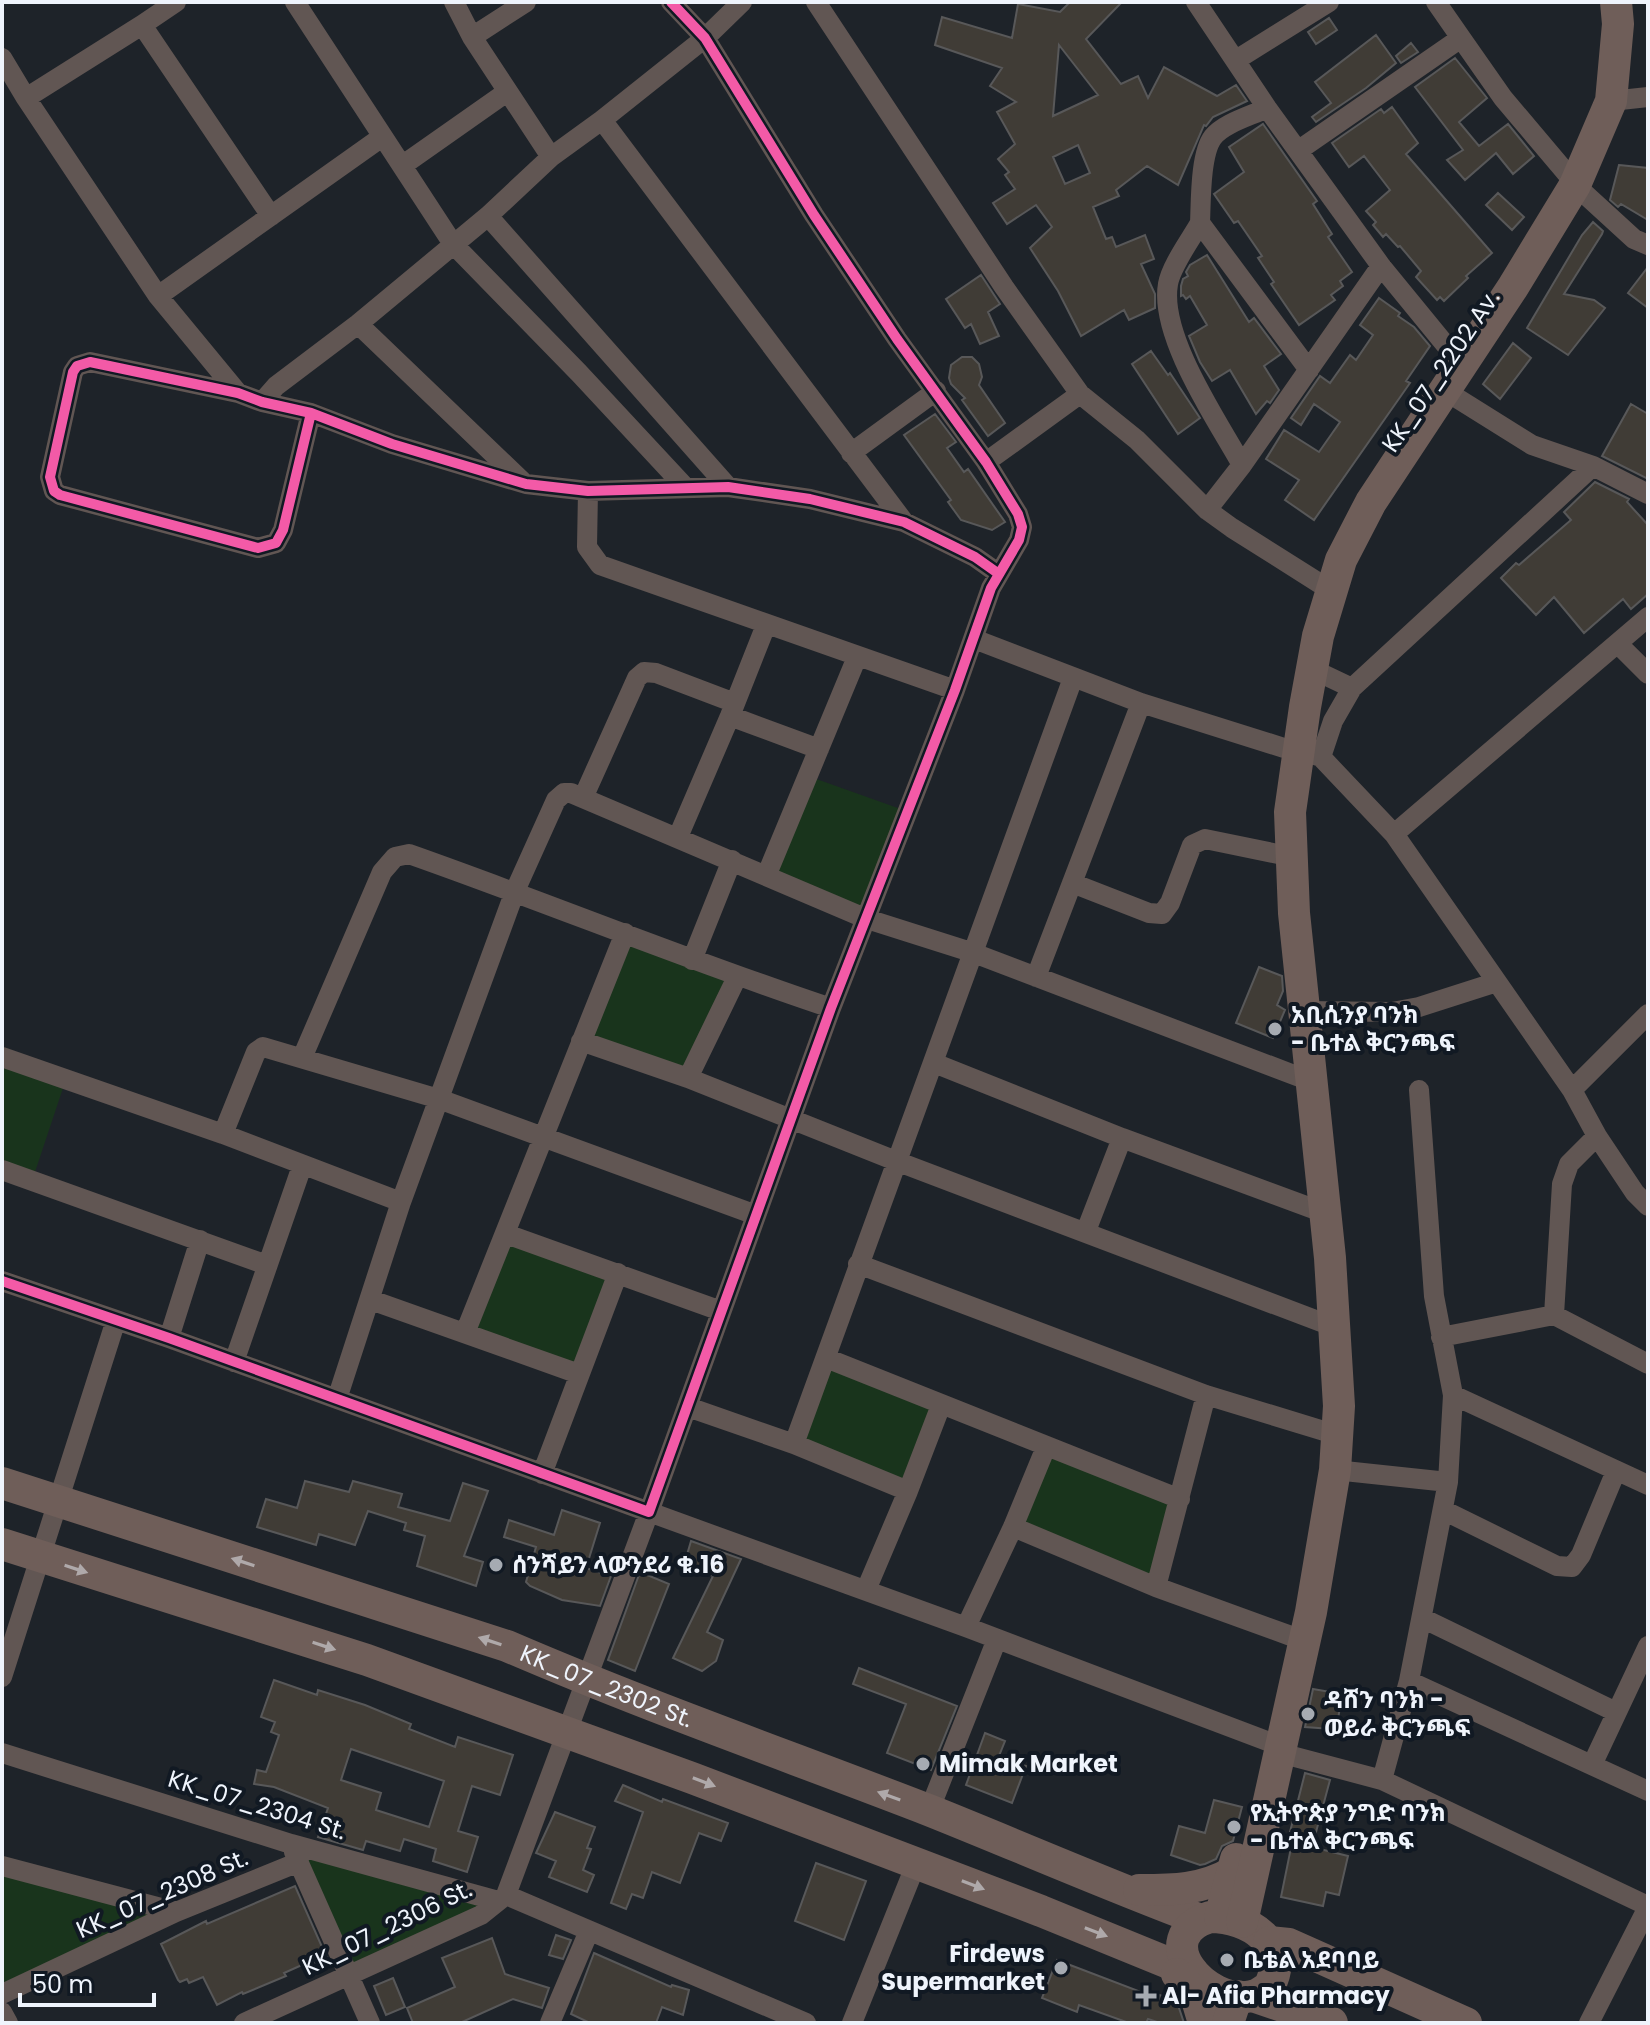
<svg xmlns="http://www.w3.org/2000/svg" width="1650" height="2025" viewBox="0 0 1650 2025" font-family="Poppins,'Noto Sans Ethiopic',sans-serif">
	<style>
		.green { fill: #19341c }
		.building { fill: #403c36; stroke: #585859; stroke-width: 2; fill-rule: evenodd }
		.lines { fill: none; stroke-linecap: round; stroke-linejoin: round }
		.street { stroke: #615653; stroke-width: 20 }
		.primary { stroke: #6f5e59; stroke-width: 32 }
		.cycleway-casing { stroke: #111923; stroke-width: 15 }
		.cycleway { stroke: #f35aa7; stroke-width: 10 }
		.oneway { fill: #afa9aa }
		.poi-dot { fill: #a6abb2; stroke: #111923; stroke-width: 3 }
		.labels { text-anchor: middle; stroke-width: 8; stroke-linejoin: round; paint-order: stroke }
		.street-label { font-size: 24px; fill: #eff4fc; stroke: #111923 }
		.poi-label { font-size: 24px; font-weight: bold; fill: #eff4fc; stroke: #111923; text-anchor: start }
	</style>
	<rect width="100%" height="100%" fill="#1e2329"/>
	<path class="green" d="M808,776L909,812L867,919L767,874Z
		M625,933L737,977L688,1078L581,1041Z
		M2,1057L66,1079L32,1181L2,1170Z
		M506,1234L618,1273L579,1374L465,1333Z
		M826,1358L941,1405L908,1491L794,1444Z
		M1046,1447L1180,1499L1156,1587L1013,1527Z
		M291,1844L498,1901L351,1975Z
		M2,1866L176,1912L2,1994Z"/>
	<path class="building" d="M1070,2H1122L1086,39L1121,84L1138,76L1148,98L1164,67L1217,96L1236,85L1247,101L1213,117L1206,126L1204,125L1178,185L1147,166L1116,190L1119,196L1093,207L1106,239L1112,237L1116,247L1145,235L1154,259L1141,264L1155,294V308L1129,320L1124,310L1081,336L1058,291L1030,248L1052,227L1036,205L1007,224L993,203L1015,189L1005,175L1009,172L998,159L1015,144L997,112L1016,102L990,86L1002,68L935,45L942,17L1012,38L1018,4L1060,12ZM1059,45L1098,95L1053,116ZM1078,145L1090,173L1065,184L1053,157Z
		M1329,18L1337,30L1316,44L1308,32Z
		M1376,35L1396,63L1366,88L1316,122L1312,117L1331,103L1315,82Z
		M1411,43L1418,52L1401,63L1396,56Z
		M1455,58L1487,98L1459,122L1479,146L1508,124L1534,156L1513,174L1496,153L1465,180L1447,160L1463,150L1415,87Z
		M1392,107L1418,143L1406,154L1492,253L1466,276L1468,278L1444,301L1440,297L1437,300L1416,277L1421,271L1400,246L1398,247L1386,234L1383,237L1373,225L1376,222L1366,211L1390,190L1364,156L1349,167L1332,143L1381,109L1384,113Z
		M1263,124L1317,201L1313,204L1332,234L1328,237L1352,272L1340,281L1343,286L1331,295L1335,300L1299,325L1271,284L1274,282L1258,258L1262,256L1238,221L1234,223L1214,194L1244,172L1229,147Z
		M1619,165L1648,168V220L1621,204L1618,207L1610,200Z
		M1498,193L1524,217L1512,230L1486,205Z
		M1593,222L1603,231L1602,234L1564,294L1594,300L1605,308L1568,355L1527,328L1582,235Z
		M1207,255L1249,322L1254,318L1281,354L1264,366L1279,390L1270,403L1267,401L1256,414L1230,370L1212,381L1200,362L1189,336L1207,325L1190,296L1186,299L1183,295L1181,296V286L1183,279L1188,276L1186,272L1190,265Z
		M1648,267V308L1628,293Z
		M981,275L1000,304L988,312L999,336L980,344L971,324L965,328L946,299Z
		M1379,298L1400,313L1398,316L1414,327L1430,346L1406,381L1410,383L1314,520L1285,500L1299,480L1266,459L1284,430L1319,452L1340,422L1314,404L1301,425L1291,418L1320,376L1330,383L1350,355L1356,360L1373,335L1360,325Z
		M1513,343L1531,358L1500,399L1483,384Z
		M1151,351L1168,375L1170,373L1200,418L1178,434L1132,364Z
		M962,357H972L979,364L982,377L979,385L1005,423L988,436L962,400L965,398L951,384L949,378L951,365Z
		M1631,404L1648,414V479L1602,456Z
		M935,414L956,442L947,448L964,472L968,469L1005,522L992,530L961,520L948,502L951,500L904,435Z
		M1595,482L1629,499L1627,502L1648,525V594L1631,609L1623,599L1584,633L1554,597L1536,615L1501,578L1516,563L1519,565L1571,520L1564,512Z
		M1259,967L1282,976L1283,991L1277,1005L1285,1010L1273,1038L1236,1023Z
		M305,1481L349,1492L353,1481L402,1494L398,1507L450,1521L463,1483L488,1491L464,1556L483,1562L476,1586L417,1566L425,1536L404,1530L406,1523L368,1511L355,1545L319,1534L316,1545L257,1527L266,1499L297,1508Z
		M562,1510L600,1523L586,1568L611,1576L600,1606L562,1600L530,1586L526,1582L536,1547L504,1537L509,1520L554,1535Z
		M691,1541L741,1559L707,1632L723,1640L716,1661L702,1671L673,1658L713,1576L684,1565Z
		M640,1572L669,1584L635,1671L608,1660Z
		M859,1668L957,1706L931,1770L887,1753L906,1704L853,1684Z
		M274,1680L317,1695L318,1690L365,1705L411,1724L409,1729L455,1747L458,1737L513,1755L500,1795L472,1786L458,1831L478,1837L467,1872L433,1861L436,1849L404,1839L400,1851L366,1841L363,1850L318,1837L328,1808L274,1787L254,1784L257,1770L266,1772L279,1735L271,1732L275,1722L261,1717ZM351,1749L444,1781L429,1827L376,1810L381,1793L341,1780Z
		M1313,1689L1342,1694L1337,1726L1332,1729L1305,1727Z
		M985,1733L1005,1741L999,1756L1026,1766L1012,1803L966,1785Z
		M1305,1773L1330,1780L1312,1847L1348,1856L1339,1895L1326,1892L1323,1906L1281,1897L1294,1833L1290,1832Z
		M623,1785L662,1802L663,1799L728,1823L721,1841L699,1833L680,1883L652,1872L643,1898L632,1894L626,1909L611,1903L643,1812L615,1801Z
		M1214,1800L1242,1807L1233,1841L1222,1846L1216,1859L1205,1864L1200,1865L1171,1855L1179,1826L1205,1833Z
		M555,1812L595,1827L587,1848L591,1849L583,1870L594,1875L587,1892L549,1877L556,1861L536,1853Z
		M816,1863L866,1881L844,1940L795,1921Z
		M295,1886L330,1965L319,1970L313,1960L284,1973L286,1976L243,1994L242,1992L217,2005L203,1977L189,1983L187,1979L180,1982L178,1980L161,1944L206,1921L207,1924Z
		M556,1935L571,1940L563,1959L549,1955Z
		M492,1938L505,1974L549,1988L542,2008L513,1999L460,2023H413L407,2008L455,1987L442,1958Z
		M594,1953L671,1987L672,1985L689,1990L683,2015L662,2007L656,2023H590L571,2014Z
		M1057,1960L1159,1999L1160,1995L1177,2002L1184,2023H1160L1148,2019L1146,2023H1129L1079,2005L1077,2012L1042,1998Z
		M393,1978L405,2007L386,2015L374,1986Z"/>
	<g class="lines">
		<path class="street" d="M176,2L142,25L271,216
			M295,2L453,244L579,373L686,488
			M454,2L472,37L551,157
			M742,2L705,38L602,120L904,522
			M816,2L1004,287L1080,394L1137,440L1207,510L1232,528L1319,583
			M1196,2L1267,108L1381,266L1453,354
			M142,25L26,98L158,296L238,393
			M472,37L526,2
			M1461,38L1503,98L1568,175
			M2,58L26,98
			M1236,60L1329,2
			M1611,101L1648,97
			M1267,108C1251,116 1224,123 1213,137C1200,154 1201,202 1200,223L1309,370
			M1299,150L1461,38L1436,2
			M403,165L507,92
			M1575,185L1634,239L1648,245
			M488,216L728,487
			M1200,223C1191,239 1171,266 1168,284C1159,336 1217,420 1242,465L1381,266
			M158,296L382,137
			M358,324L523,482
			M1444,390L1532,445L1593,466L1648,494
			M262,402L276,386L358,324L488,216L551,157L602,120
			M311,413L283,530L276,543L258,548L60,495L54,491L50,477L73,372L77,366L90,362L238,393L262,402L311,413L392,444L526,484L588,491L728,487L810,499L904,522L975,557L999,574
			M851,453L936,391
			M986,462L1080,394
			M588,491L587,547L600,565L955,690
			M1207,510L1242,465
			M974,639L1141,703L1284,748
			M1618,644L1648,674
			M1312,669L1352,688
			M730,716L819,749
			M1299,750L1321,757L1394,834L1572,1090L1597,1136L1635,1193L1648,1206
			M1321,757L1333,721L1352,688L1593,466
			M583,798L637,678L644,672L656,673L735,703
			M1394,834L1648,617
			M678,837L730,716L766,625
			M767,874L857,657
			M1072,883L1149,913L1162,914L1170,903L1192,845L1205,839L1278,854
			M692,960L732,860
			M1036,977L1141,703
			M1304,1011L1392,1012L1419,1007L1497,982
			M581,1041L688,1078L896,1161L1321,1322
			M2,1057L223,1134L401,1202
			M302,1058L382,872L395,857L409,854C551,904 689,961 831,1008
			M934,1063L1122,1138L1314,1209
			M688,1078L737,977
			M1419,1090L1434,1296L1453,1395L1448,1482
			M1572,1090L1648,1014
			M223,1134L256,1052L263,1047L439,1099L756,1215
			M2,1170L267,1265
			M1086,1231L1122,1138
			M506,1234L721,1311
			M858,1264L1206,1395L1324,1431
			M2,1281L169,1338L649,1512L831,1008L955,690L991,588L1019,540L1022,527L1018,514L986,462L897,339L814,215L705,38L671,2
			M371,1300L579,1374
			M1554,1315L1648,1364
			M465,1333L625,933
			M1441,1337L1554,1315L1562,1184L1569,1164L1597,1136
			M169,1338L200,1240
			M826,1358L1180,1499
			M234,1362L302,1166
			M1453,1395L1648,1485
			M337,1399L401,1202L515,891L556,800L564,793H571L867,919L971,952L1302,1078
			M688,1407L794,1444L908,1491
			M794,1444L1073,678
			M1335,1470L1448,1482L1409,1681L1382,1780
			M542,1474L618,1273
			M1443,1510L1557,1566L1572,1567L1581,1555L1616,1471
			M1013,1527L1156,1587L1291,1636
			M1156,1587L1206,1395
			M866,1590L908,1491L941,1405
			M1422,1618L1616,1712
			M966,1627L1013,1527L1046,1447
			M2,1677L116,1320
			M1409,1681L1648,1791
			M2,1753L291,1844L498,1901
			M1280,1753L1382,1780L1648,1906
			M1592,1765L1648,1646
			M929,1811L997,1639
			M294,1852L370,2023
			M2,1866L176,1912
			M506,1895L649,1512L966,1627L1267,1741
			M506,1895L806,2023
			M2,1994L176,1912L299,1862
			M2,2012L8,2023
			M244,2023L481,1915L506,1895
			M550,2023L589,1931
			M852,2023L916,1864
			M1589,2023L1648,1907"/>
		<g class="primary">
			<path id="s1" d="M2,1483L507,1646C646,1706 789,1756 931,1811C1021,1847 1110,1886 1201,1920"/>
			<path d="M2,1544L367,1660L692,1778L1041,1911L1193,1973"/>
			<path d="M1139,1890C1173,1890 1202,1890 1233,1872"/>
			<path d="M1210,1917C1249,1917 1292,1944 1269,1987C1264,1990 1258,1995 1252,1996C1206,2007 1146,1937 1210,1917Z"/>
			<path d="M1220,1917L1236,1859"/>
			<path d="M1242,1922L1311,1612L1335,1470L1339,1406L1330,1258L1294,913L1290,812L1305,707L1318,636L1341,560L1371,502L1513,287L1575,185L1611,101L1618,24L1616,2"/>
			<path d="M1269,1942L1289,1944L1307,1952L1466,2023"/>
			<path d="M1177,1974L1195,1993L1204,2023"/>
			<path d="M1253,1996L1332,2023"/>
			<path d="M1228,2023L1237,1996"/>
		</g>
		<g class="cycleway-casing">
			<path id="cycleway" d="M311,413L283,530L276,543L258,548L60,495L54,491L50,477L73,372L77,366L90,362L238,393L262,402L311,413L392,444L526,484L588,491L728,487L810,499L904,522L975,557L999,574
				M2,1281L169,1338L649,1512L831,1008L955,690L991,588L1019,540L1022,527L1018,514L986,462L897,339L814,215L705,38L671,2"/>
		</g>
		<use href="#cycleway" class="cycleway"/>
	</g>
	<defs><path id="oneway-solid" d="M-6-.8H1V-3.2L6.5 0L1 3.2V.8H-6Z" transform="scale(2)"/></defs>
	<g class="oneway">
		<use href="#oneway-solid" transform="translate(243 1562) rotate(-162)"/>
		<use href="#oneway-solid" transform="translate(76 1569) rotate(18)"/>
		<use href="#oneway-solid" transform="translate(490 1641) rotate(-162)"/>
		<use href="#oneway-solid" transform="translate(324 1646) rotate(18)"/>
		<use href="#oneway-solid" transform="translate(704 1782) rotate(21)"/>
		<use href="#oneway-solid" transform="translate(889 1796) rotate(-160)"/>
		<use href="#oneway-solid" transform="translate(973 1885) rotate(21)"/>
		<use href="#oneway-solid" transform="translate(1096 1932) rotate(21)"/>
	</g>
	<g class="poi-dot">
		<circle cx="1275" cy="1029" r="8"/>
		<circle cx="496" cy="1565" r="8"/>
		<circle cx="1308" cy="1714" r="8"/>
		<circle cx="923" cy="1764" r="8"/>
		<circle cx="1234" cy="1827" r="8"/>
		<circle cx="1227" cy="1960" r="8"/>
		<circle cx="1061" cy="1968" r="8"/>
		<path d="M1142 1984h8v8h8v8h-8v8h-8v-8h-8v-8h8z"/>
	</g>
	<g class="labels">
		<g class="street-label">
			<text transform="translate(1441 371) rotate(-56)" y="8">KK_07_2202 Av.</text>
			<text dy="8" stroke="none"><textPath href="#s1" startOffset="638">KK_07_2302 St.</textPath></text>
			<text transform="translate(257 1805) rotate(17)" y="8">KK_07_2304 St.</text>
			<text transform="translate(162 1894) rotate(-24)" y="8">KK_07_2308 St.</text>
			<text transform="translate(387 1928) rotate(-26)" y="8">KK_07_2306 St.</text>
		</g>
		<g class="poi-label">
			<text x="1291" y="1023">አቢሲንያ ባንክ<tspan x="1291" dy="28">- ቤተል ቅርንጫፍ</tspan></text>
			<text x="512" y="1573">ሰንሻይን ላውንደሪ ቁ.16</text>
			<text x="1324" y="1708">ዳሸን ባንክ -<tspan x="1324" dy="28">ወይራ ቅርንጫፍ</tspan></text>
			<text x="939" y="1772">Mimak Market</text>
			<text x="1250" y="1821">የኢትዮጵያ ንግድ ባንክ<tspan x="1250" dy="28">- ቤተል ቅርንጫፍ</tspan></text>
			<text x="1045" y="1962" text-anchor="end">Firdews<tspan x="1045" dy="28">Supermarket</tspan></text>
			<text x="1243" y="1968">ቤቴል አደባባይ</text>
			<text x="1162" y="2004">Al- Afia Pharmacy</text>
		</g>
	</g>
	<rect width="1650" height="2025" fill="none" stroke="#eff4fc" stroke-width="8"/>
	<path d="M20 1993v12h134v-12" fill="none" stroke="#eff4fc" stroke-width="4"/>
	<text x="32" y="1993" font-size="24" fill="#eff4fc" stroke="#111923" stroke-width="6" paint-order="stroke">50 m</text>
</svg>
